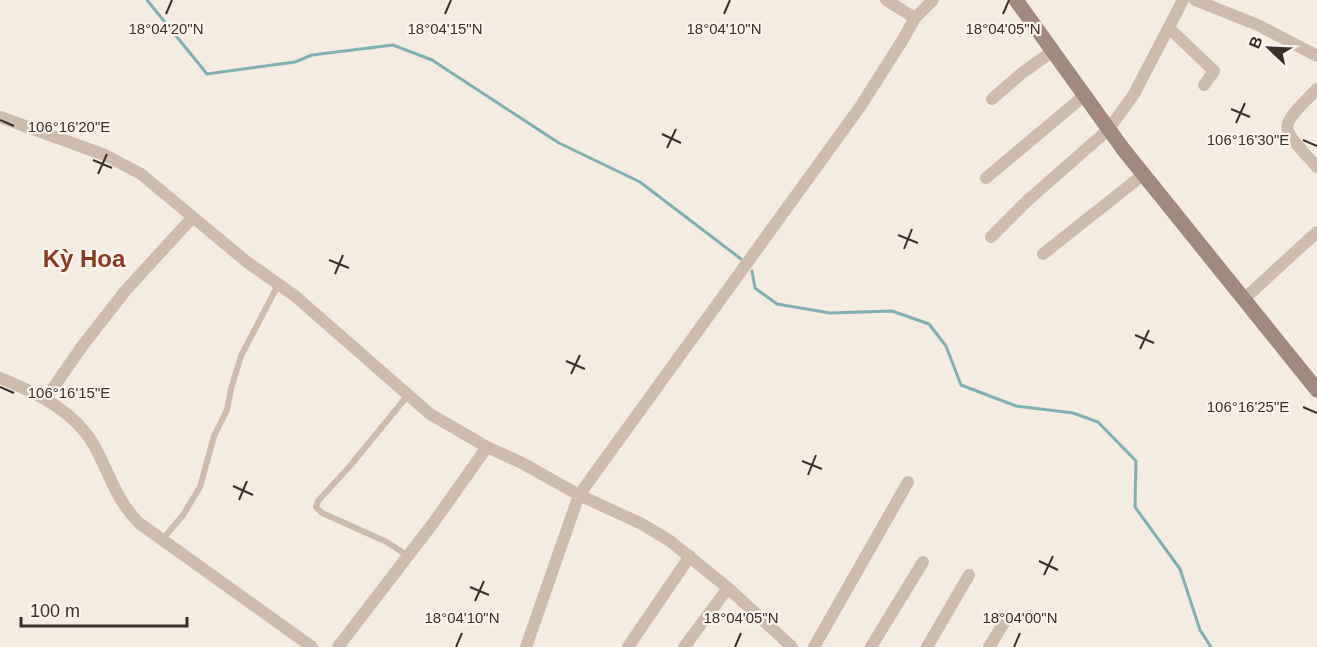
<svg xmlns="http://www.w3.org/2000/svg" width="1317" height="647" viewBox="0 0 1317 647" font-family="Arial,sans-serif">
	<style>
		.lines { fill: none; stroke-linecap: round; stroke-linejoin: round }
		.stream { stroke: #7fb0b2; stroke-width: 3 }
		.service { stroke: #cdbbac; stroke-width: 6 }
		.minor { stroke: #cdbbac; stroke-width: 12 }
		.secondary { stroke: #a18a7d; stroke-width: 15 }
		.ticks { fill: none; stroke: #3b302b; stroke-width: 2 }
		.labels { text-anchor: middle; stroke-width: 4.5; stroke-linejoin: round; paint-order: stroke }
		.district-label { font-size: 24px; font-weight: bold; fill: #8c3b22; stroke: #fbf5ee }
		.ticks-label { font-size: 15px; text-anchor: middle; fill: #3b302b; stroke: #fbf5ee; stroke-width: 4.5; stroke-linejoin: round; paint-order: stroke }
	</style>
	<rect width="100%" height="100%" fill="#f4ebe1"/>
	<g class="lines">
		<path class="stream" d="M147,0L207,74L295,62L312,55L393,45L432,60L559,143L640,182L741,259
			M752,271L755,288L777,304L830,313L892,311L929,324L946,346L961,385L1016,406L1073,413L1098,422L1136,461L1135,507L1180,569L1200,630L1211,647"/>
		<path class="service" d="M408,395L350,466L318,501L316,507L322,513L387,542L408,556
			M162,540L183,515L200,487L214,436L227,410L231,389L241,356L278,285"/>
		<path class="minor" d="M886,0L915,18
			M1195,0L1258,25L1317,56
			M1169,28L1214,71L1204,85
			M1317,89C1276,131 1279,124 1317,167
			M992,99L1022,73L1053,51
			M0,117L105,155L141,174L247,262L295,296L430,414L487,447L522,463L579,495L642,524L670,541L728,588L792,647
			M986,178L1085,95
			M991,237L1027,201L1109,129L1134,94L1183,0
			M1043,254L1144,174
			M1244,299L1317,232
			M0,378C37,393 75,411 95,447C110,475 116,500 139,523L312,647
			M46,398L83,345L126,290L192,218
			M338,647L434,522L487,447
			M526,647L579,495L860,107L902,41L915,18L933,0
			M628,647L690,556
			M684,647L728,588
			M814,647L908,482
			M871,647L923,562
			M927,647L969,575
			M989,647L1004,623"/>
		<path class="secondary" d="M1016,0L1123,149L1317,390"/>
	</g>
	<path class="ticks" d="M166,14L172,0M445,14L451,0M724,14L730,0M1003,14L1009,0M1231,109L1250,117M0,120L14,126M1236,123L1245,103M662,134L681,143M1303,140L1317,146M667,148L676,129M93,160L112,168M98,174L107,154M898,235L918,243M904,249L912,229M329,260L349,268M335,274L343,255M1135,335L1154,343M1140,349L1149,330M566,361L585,369M571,374L580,355M0,387L14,393M1303,407L1317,413M802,461L822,469M808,475L816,455M233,486L253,495M239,500L247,481M1039,561L1058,570M1044,575L1053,556M470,587L489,595M475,601L484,581M456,647L462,633M735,647L741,633M1014,647L1020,633"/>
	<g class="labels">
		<g class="district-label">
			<text x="84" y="267">Kỳ Hoa</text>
		</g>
	</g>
	<g class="ticks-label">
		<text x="166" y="34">18°04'20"N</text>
		<text x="445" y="34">18°04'15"N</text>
		<text x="724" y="34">18°04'10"N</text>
		<text x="1003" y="34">18°04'05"N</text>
		<text x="69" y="132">106°16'20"E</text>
		<text x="1248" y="145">106°16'30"E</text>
		<text x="69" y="398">106°16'15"E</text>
		<text x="1248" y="412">106°16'25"E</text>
		<text x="462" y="623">18°04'10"N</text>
		<text x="741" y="623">18°04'05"N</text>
		<text x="1020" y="623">18°04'00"N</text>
	</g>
	<g transform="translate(1269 48) rotate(293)" stroke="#fbf5ee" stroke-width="4.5" paint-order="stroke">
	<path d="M0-4.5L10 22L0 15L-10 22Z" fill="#3b302b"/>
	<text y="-9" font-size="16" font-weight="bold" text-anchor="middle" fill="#3b302b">B</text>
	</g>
	<path d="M21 617v9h166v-9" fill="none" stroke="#3b302b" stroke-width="3"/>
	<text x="30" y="617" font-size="18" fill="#3b302b" stroke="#fbf5ee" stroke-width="4.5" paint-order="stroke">100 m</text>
</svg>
